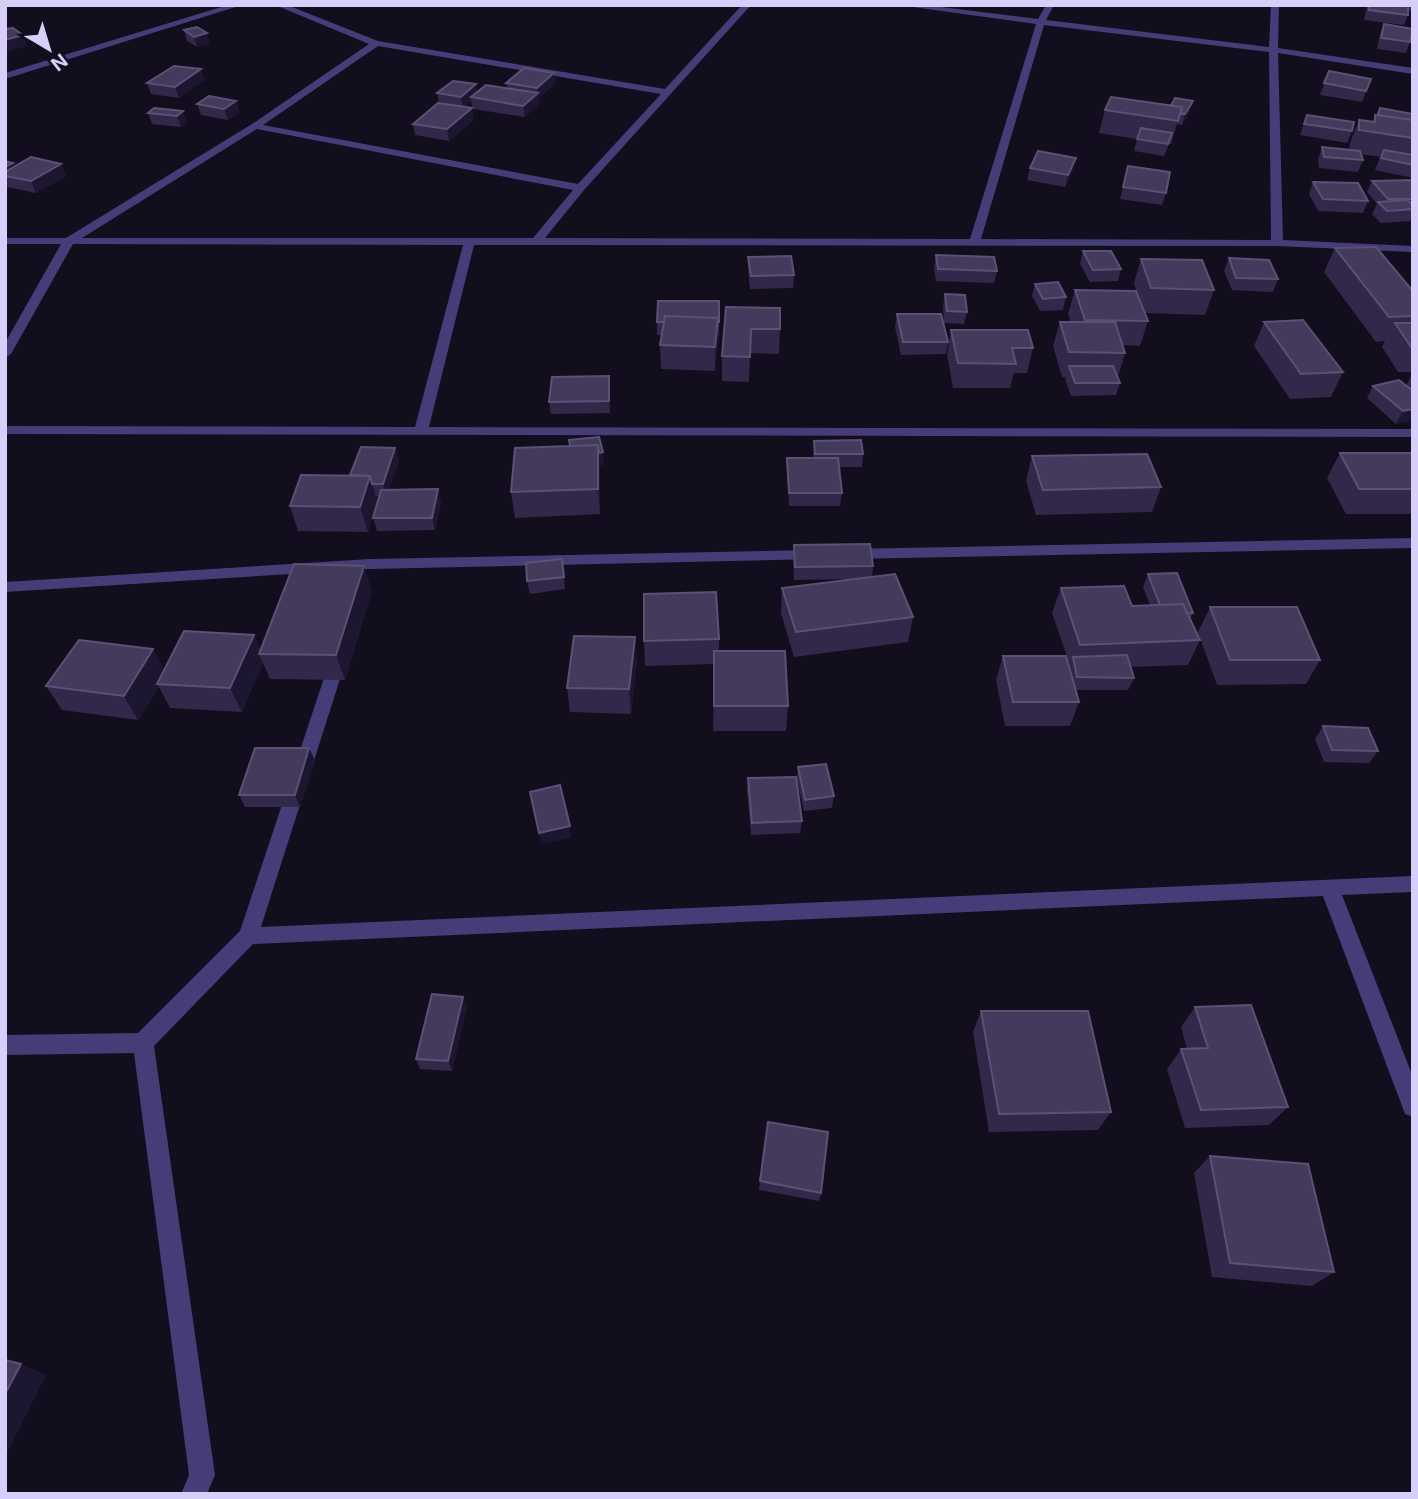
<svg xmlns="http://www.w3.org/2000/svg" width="1418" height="1499" viewBox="0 0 1418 1499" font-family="Inter,sans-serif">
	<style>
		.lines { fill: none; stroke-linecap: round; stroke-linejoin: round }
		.minor { fill: #453d77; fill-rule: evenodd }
		.wall { fill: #322849 }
		.shaded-wall { fill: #1d1630 }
		.building { fill: #433a5c; stroke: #5b5175; stroke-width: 2 }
	</style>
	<rect width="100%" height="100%" fill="#120e1d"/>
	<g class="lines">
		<path class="minor" d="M228,5H242L5,79V73Z
			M275,5H287L378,41L665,89L742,5H751L584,190L545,238L970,239L1036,24L898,5H925L1038,19L1046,5H1054L1046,20L1269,47L1271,5H1279L1278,48L1413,68V74L1278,53L1283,240L1413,246V252L1277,246L474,245L429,427L1413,429V437L5,434V426L415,427L463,245L73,244L11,354L5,358V343L61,244H5V238H66L252,124L369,44ZM1044,25L1269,52L1271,240L981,239ZM378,46L661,94L578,184L263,125ZM257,129L573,190L533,238H82Z
			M1413,538V548L849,559L841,554L849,549Z
			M814,550L822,555L819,559L370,569L5,592V582L370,559Z
			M339,651L347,657L261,927L1413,876V892L1342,895L1413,1077V1117L1405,1114L1402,1106L1323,896L253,944L154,1046L215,1475L207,1494H181L189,1475L134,1053L5,1055V1035L138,1033L240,931L331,657Z"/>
	</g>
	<path class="wall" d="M1367,5H1413V25L1412,24L1413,11L1408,10V15L1404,25L1364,20Z
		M1384,24L1410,42L1406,53L1377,49L1380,35Z
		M184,30L210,44L197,47L187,41Z
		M1329,71L1371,79L1362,102L1320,95Z
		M554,73L555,84L539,98V104L525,117L473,109L471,101L464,107L474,120L449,141L415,135L413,124L439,103L437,93L477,92L507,88L506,83Z
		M205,80L179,98L151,94L147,83Z
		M209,96L240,112L228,120L201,115L197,104Z
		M1380,108L1413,114V178L1375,170L1380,157L1361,154L1363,160L1358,172L1319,168L1318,159L1322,147L1349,150L1350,143L1359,120L1372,122Z
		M1105,110L1189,113L1182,125L1177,124L1171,144H1169L1164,156L1134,151L1137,139L1099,133Z
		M183,111L187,123L181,127L152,124L148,113Z
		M1307,115L1352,131L1347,143L1300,135Z
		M1076,158L1073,169L1065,187L1027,180L1030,168Z
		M5,161L13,163L15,167L61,164L66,176L36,193L7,187L5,184Z
		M1128,166L1166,193L1162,205L1120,199Z
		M1413,180V216L1410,221L1381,223L1372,214L1377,204L1367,192L1372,181Z
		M1313,182L1368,201L1363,213L1318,211L1309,194Z
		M1335,248L1411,289H1413V372H1398L1382,347L1385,341L1376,342L1324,272Z
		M1083,251L1121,269L1118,281L1090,282L1080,264Z
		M936,255L997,271L994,283L936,281L934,268Z
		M748,257L794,275L793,288L750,289L748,270Z
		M1229,258L1278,279L1273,292L1232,290L1224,271Z
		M1141,259L1214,290L1205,315L1145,313L1148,321L1140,346L1123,345L1125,353L1118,377L1120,383L1116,395L1071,396L1065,379L1066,377H1062L1053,346L1060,322H1071L1068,314L1075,290L1137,294L1134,283Z
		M1035,284L1066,297L1063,310L1040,311L1032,296Z
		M945,294L967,312L964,324L944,323L943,306Z
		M719,301V334L715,371L661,369L660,345L662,335H657V322Z
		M726,307L780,329L779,354L750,353L749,382L722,381V356Z
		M897,314L948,342L946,354L901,355L895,327Z
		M1264,322L1343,372L1331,397L1290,399L1254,346Z
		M951,330L1033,348L1027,373H1014L1010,388H953L947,355Z
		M1413,372V420L1396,424L1367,398L1373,386H1406Z
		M610,388V413L551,414L549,402Z
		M814,441L863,454L862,467H839L842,493L840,506H789L787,471V458H813Z
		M395,448L399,461L389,490L441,502L435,530L377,531L373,518L379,496H376L377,501L368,532L298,531L290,506L350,475Z
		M515,448L604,465H600V514L515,518L511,492Z
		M1340,453H1413V514H1346L1327,478Z
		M1032,456L1161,487L1152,512L1036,515L1026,481Z
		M794,545L873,566L872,577L913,617L908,642L794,657L781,613L782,588L849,579L794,580L793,558Z
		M562,559L565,589L530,594L527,581Z
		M1148,574L1193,613L1190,620L1200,640L1188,665L1130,667L1134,678L1128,690H1075L1079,702L1070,726H1005L996,680L1003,656L1069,667L1070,665L1052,613L1061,588L1132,606L1150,605L1143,587Z
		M372,591L345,680L270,679L263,663L242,712L170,708L159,687L138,720L62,710L46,686L164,669L254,635L261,651Z
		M1210,607L1320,660L1306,684L1217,685L1198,632Z
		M635,637L637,661L631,714L570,712L567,688Z
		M719,639V651L788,706L786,731H713L714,664L645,666L644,641Z
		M1323,726L1378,751L1369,763L1324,762L1315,739Z
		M309,748L315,761L300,807H245L239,795Z
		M798,767L834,796L832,808L804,811L797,779Z
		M748,778L802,821L800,833L751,835L747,790Z
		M463,997L467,1007L452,1071L420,1069L416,1059Z
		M1195,1007L1288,1107L1269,1125L1185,1128L1167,1069L1181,1049H1187L1181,1027Z
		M981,1011L1111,1112L1098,1130L989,1132L973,1032Z
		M768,1122L821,1193L819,1201L759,1190Z
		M1210,1156L1334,1272L1312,1286L1212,1277L1194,1173Z"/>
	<path class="shaded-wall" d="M207,33L210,44L197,47L194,37Z
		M23,35L27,46L5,52V40Z
		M201,69L205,80L179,98L175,87Z
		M554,73L555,84L539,98V104L525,117L523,106L537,94V88Z
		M476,84L478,95L471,97V101L463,108L461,97Z
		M236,101L240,112L228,120L224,109Z
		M1193,101L1189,113L1182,125L1185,114Z
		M472,108L474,120L449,141L447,129Z
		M183,111L187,123L181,127L177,116Z
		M1076,158L1073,169L1065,187L1068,175Z
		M13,163L18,175L5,176V167Z
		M61,164L66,176L36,193L31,181Z
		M718,318V343L715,371V347Z
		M609,376L610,388V413L609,401Z
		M1413,409V420L1396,424L1403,411Z
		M395,448L399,461L387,497L383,484Z
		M603,452L604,465H600V514L598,489L572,456Z
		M370,476L377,501L368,532L360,507Z
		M438,489L441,502L435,530L432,518Z
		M364,566L372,591L345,680L336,655Z
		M254,635L262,654H259L263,663L242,712L230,688Z
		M635,637L637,661L631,714L629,689Z
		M153,649L167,674L157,684L159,687L138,720L124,696Z
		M309,748L315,761L300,807L295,795Z
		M570,826L571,838L541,844L539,833Z
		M463,997L467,1007L452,1071L448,1061Z
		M21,1364L46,1375L5,1457V1394Z"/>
	<path class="building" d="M1369,5H1408V15L1369,10Z
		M1384,24L1413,29L1410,42L1381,38Z
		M197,27L207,33L194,37L184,30Z
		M13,28L23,35L5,40V29Z
		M174,66L201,69L175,87L147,83Z
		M524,68L554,73L537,88L506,83Z
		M1329,71L1371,79L1366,91L1324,83Z
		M453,81L476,84L461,97L437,93Z
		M486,85L538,93L523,106L471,97Z
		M209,96L236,101L224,109L197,104Z
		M1111,97L1182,107L1178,121L1105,110Z
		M1175,98L1193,101L1185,114L1181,113L1182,107L1171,106Z
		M438,103L472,108L447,129L413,124Z
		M154,108L183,111L177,116L148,113Z
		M1380,108L1413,114V120L1378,115Z
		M1307,115L1354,122L1352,131L1304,124Z
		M1375,115L1413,120V138L1359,130V120L1375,122Z
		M1141,128L1172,133L1168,144L1137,139Z
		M1322,147L1360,151L1363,160L1324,157Z
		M1384,150L1413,155V165L1381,158Z
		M1038,151L1076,158L1068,175L1030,168Z
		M31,157L61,164L31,181L5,176V172Z
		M5,161L13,163L5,167Z
		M1128,166L1170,172L1166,193L1123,187Z
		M1413,180V199H1388L1372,181Z
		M1313,182L1358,183L1368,201L1323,199Z
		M1407,200L1413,205V209L1387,211L1378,202Z
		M1376,247L1411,289H1413V316L1389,317L1335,248Z
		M1083,251H1111L1121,269L1093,270Z
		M936,255L994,257L997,271L938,269Z
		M791,256L794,275L751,276L748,257Z
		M1229,258L1269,260L1278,279L1236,278Z
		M1141,259L1202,260L1214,290L1151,288Z
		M1058,282L1066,297L1043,299L1035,284Z
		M1075,290L1136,291L1148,321L1085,320Z
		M945,294L965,295L967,312L947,311Z
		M658,301H719V322H718V318L665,316L664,322H657Z
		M726,307L780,308V329H751L750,357L722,356Z
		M897,314H941L948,342H903Z
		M665,316L718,318L715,347L660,345Z
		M1303,320L1343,372L1301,374L1264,322Z
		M1060,322H1115L1125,353L1069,352Z
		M1395,323H1413V347H1411Z
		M951,330H1028L1033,348H1012L1016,364L958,363Z
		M1069,366H1113L1120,383H1075Z
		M609,376V401L549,402L552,377Z
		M1399,380L1413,391V409L1403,411L1373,386Z
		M599,437L603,452L599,453L598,445L570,446L569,440Z
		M861,440L863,454H815L814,441Z
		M598,445V489L511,492L515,448Z
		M361,447L395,448L383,484H372L370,476L350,475Z
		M1340,453H1413V489H1359Z
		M1147,454L1161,487L1043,490L1032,456Z
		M787,458H838L842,493H789Z
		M301,475L370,476L360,507L290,506Z
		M438,489L432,518H373L381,490Z
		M870,544L873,566L795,567L794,545Z
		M562,559L564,577L527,581L526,563Z
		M294,564L364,566L336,655L259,654Z
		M1177,573L1193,613L1187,614L1183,604L1160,605L1148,574Z
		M895,574L913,617L796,632L782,588Z
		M1124,586L1132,606L1183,604L1200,640L1080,645L1061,588Z
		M716,592L719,639L644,641V594Z
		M1210,607H1297L1320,660H1230Z
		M184,631L254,635L230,688L157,684Z
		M574,636L635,637L629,689L567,688Z
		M79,640L153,649L124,696L46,686Z
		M714,651H785L788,706H714Z
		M1127,655L1134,678L1077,677L1073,657Z
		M1003,656H1066L1079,702H1013Z
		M1323,726L1368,728L1378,751L1332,750Z
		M255,748H309L295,795H239Z
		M826,764L834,796L805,800L798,767Z
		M796,777L802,821L752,823L748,778Z
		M560,785L570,826L539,833L530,792Z
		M432,994L463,997L448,1061L416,1059Z
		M1251,1005L1288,1107L1201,1110L1181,1049L1208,1048L1195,1007Z
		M981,1011H1088L1111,1112L999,1114Z
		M768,1122L828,1132L821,1193L760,1181Z
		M1210,1156L1308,1164L1334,1272L1230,1263Z
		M5,1360L21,1364L5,1394Z"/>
	<rect width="1418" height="1499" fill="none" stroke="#d8cefa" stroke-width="14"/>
	<g transform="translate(49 49) rotate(142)" stroke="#120e1d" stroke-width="5" paint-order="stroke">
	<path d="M0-5L12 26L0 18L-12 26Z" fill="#d8cefa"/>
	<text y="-10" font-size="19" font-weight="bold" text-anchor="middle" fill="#d8cefa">N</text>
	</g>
</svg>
